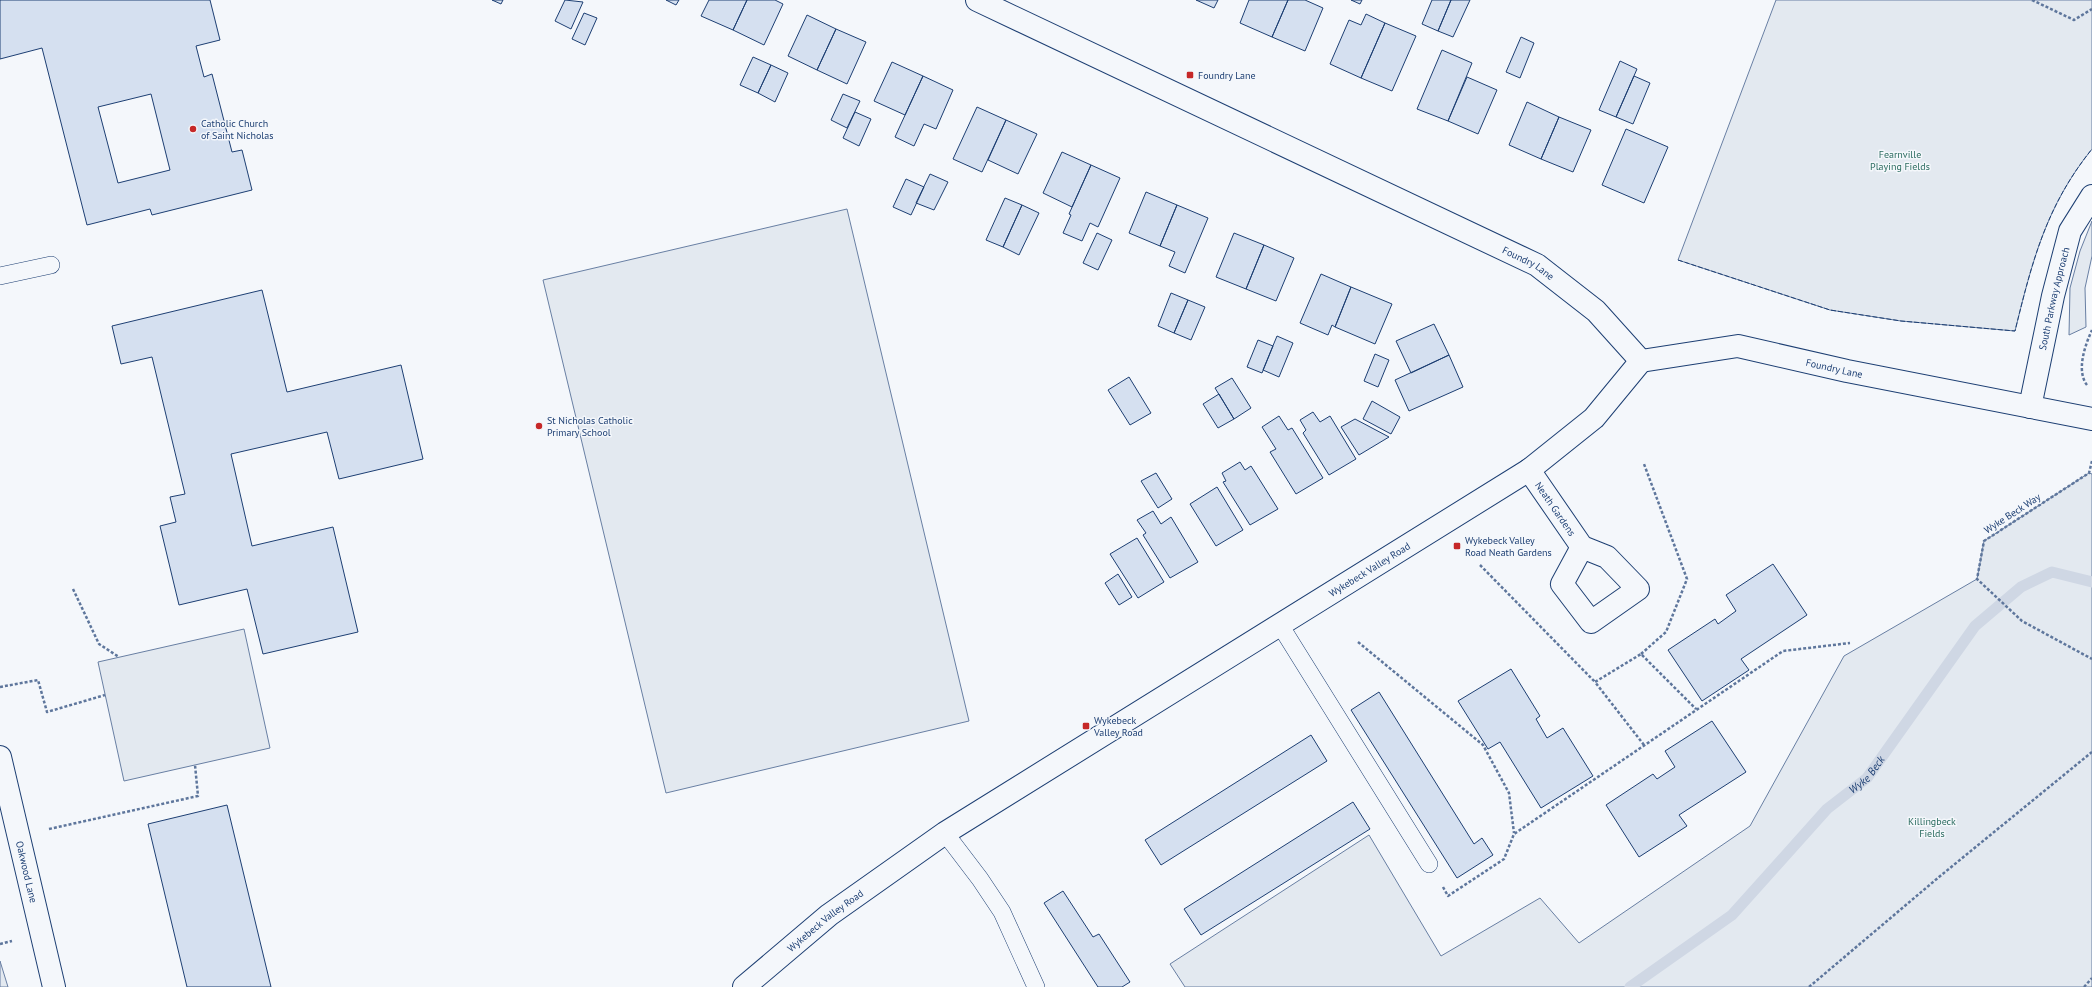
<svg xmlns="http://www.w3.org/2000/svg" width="2092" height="987" viewBox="0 0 2092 987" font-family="'PT Sans',sans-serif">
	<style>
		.green { fill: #e3e9f0; stroke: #687fa3 }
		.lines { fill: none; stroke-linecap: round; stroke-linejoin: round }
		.stream { stroke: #cfd7e4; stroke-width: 11 }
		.building { fill: #d5e0f0; stroke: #1d3f73; fill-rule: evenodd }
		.lane-casing { stroke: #1d3f73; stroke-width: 18 }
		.street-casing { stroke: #1d3f73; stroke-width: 24 }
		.secondary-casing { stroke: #1d3f73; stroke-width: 24 }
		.path { stroke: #5e769c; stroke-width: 2.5; stroke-dasharray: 3 2; stroke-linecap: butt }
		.lane { stroke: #f4f7fb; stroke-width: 17 }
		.street { stroke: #f4f7fb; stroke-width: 22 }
		.secondary { stroke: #f4f7fb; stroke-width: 22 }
		.fence { stroke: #1d3f73; stroke-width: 1; stroke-dasharray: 5 2; stroke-linecap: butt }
		.poi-dot { fill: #c62828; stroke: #f4f7fb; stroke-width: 1.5 }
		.labels { text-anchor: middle; stroke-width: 3; stroke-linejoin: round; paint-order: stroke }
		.poi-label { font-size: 10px; fill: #1d3f73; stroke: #f4f7fb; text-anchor: start }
		.park-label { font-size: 10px; fill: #2c6c60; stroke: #f4f7fb }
		.street-label { font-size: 10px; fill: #1d3f73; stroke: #f4f7fb }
		.water-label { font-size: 11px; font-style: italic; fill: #1d3f73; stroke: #f4f7fb }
	</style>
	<rect width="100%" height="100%" fill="#f4f7fb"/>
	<path class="green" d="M1776,0H2092V149C2046,206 2032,262 2015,331L1901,321L1830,310L1678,260Z
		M847,209L969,721L666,793L543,280Z
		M2092,221V256L2085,288L2086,327L2069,335L2070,288L2080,251Z
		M2089,473L2092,474V987H1185L1170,964L1369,835L1441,956L1540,898L1579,943L1750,826L1844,656L1977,579L1984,541Z
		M244,629L270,748L124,781L98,662Z
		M0,961L8,987H0Z"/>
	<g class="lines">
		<path class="stream" id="s1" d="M1630,987L1732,915L1827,809L1867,778L1975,626L2021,587L2052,572L2092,582"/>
	</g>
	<path class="building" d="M0,0H210L220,40L196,46L204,77L212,74L232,152L242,150L252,190L152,215L150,209L87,225L42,48L0,59ZM151,94L170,170L118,183L98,107Z
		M492,0H503L501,4Z
		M565,0L583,2L571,29L555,21Z
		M666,0H679L676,5Z
		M709,0H747L733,30L701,16Z
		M747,0H775L783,4L764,45L733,30Z
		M1196,0H1218L1214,8Z
		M1249,0H1288L1272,37L1240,23Z
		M1288,0H1305L1323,8L1305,51L1272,37Z
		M1351,0H1362L1360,4Z
		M1432,0H1451L1438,31L1422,24Z
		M1451,0H1470L1453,37L1438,31Z
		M584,13L597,18L585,45L572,39Z
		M1366,14L1385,23L1361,78L1330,64L1349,20L1361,25Z
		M807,15L836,29L817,70L788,56Z
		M1385,23L1416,36L1392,91L1361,78Z
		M836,29L866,42L847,84L817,70Z
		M1521,37L1534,43L1520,78L1506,72Z
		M1442,50L1472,63L1448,121L1417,109Z
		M753,57L771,65L758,93L740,85Z
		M1620,61L1637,69L1616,117L1599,110Z
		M892,62L923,76L905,115L874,101Z
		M771,65L788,73L775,102L758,93Z
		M923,76L953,90L936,129L924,124L914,146L895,137Z
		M1634,76L1650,83L1633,124L1616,117Z
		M1467,77L1497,90L1478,134L1448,121Z
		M843,94L860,101L847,128L831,120Z
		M1527,102L1559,117L1541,159L1509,145Z
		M977,107L1006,120L982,172L953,159Z
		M855,112L871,119L859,146L843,138Z
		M1559,117L1591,130L1573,172L1541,159Z
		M1006,120L1037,134L1018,174L988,160Z
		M1626,129L1668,147L1644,203L1602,185Z
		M1062,152L1091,165L1072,207L1043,193Z
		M1091,165L1120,178L1098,227L1090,223L1082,241L1063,233L1071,215L1069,214Z
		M930,174L948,182L934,210L916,203Z
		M906,179L924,187L911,215L893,207Z
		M1146,192L1177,205L1160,246L1129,233Z
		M1005,198L1022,205L1003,247L986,240Z
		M1022,205L1039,213L1019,255L1003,247Z
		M1177,205L1208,218L1185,273L1169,266L1175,252L1160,246Z
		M1097,233L1112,240L1098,270L1083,263Z
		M1234,233L1264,245L1246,289L1216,277Z
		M1264,245L1294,258L1276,301L1246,289Z
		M1321,274L1351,287L1335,327L1332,325L1328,335L1300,323Z
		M1351,287L1392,304L1375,344L1335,327Z
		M262,290L287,392L401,365L423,459L339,479L327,432L231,454L252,546L333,527L358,632L263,654L247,589L179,605L160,526L176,522L170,497L185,494L152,357L121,364L112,326Z
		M1171,293L1188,300L1174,333L1158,326Z
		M1188,300L1205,307L1191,340L1174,333Z
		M1434,324L1449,355L1411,373L1396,341Z
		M1277,336L1293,343L1279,377L1263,370Z
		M1258,340L1273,346L1262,373L1247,367Z
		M1375,354L1389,360L1378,387L1364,381Z
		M1449,355L1463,387L1409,411L1395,380Z
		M1129,377L1151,413L1130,425L1108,390Z
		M1232,378L1251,408L1234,419L1215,388Z
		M1219,394L1234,419L1218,428L1203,404Z
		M1372,401L1400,417L1391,434L1363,419Z
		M1313,412L1320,422L1330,416L1356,459L1329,475L1303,433L1306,430L1300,420Z
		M1279,416L1288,430L1292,428L1323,478L1296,494L1270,452L1276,449L1262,427Z
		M1355,419L1389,437L1359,455L1341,427Z
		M1240,462L1245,470L1251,466L1278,509L1250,525L1223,482L1226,481L1222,473Z
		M1156,473L1172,499L1158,508L1141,481Z
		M1217,487L1243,530L1216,546L1190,504Z
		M1153,511L1161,524L1171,517L1198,562L1170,578L1143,535L1146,533L1137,520Z
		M1137,538L1164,582L1138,598L1110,554Z
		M1773,564L1807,615L1741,659L1749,670L1702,701L1668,650L1715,619L1718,624L1736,611L1726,595Z
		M1118,574L1132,597L1119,605L1105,583Z
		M1511,669L1540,716L1536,719L1547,738L1563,728L1593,776L1541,808L1500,742L1488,749L1458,701Z
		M1379,692L1474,844L1482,838L1493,855L1457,878L1351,710Z
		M1712,721L1746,772L1679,815L1687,826L1639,857L1606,805L1653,774L1657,779L1675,767L1665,751Z
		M1311,735L1327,761L1161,865L1145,840Z
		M1353,802L1370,829L1201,935L1184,909Z
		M227,805L271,987H187L148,824Z
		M1063,891L1093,937L1099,934L1130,982L1122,987H1098L1044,903Z"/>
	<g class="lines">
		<g class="lane-casing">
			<path id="lane" d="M0,276L51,265
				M1280,625L1429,864
				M945,833L980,879L1002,912L1036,987"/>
		</g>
		<g class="street-casing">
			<g id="street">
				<path id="s2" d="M1529,470L1582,547L1607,557L1638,589L1591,622L1562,584L1582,547"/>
			</g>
		</g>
		<g class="secondary-casing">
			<g id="secondary">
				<path id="s3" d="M977,0L1537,265L1596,311L1641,361"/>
				<path id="s4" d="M1641,361L1738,346L1847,371L2092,419"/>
				<path id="s5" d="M2030,407L2053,296L2070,231L2092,196"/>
				<path id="s6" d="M0,757L54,987"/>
				<path id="s7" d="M744,987L829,915L945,833L1529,470L1594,418L1641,361"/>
			</g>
		</g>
		<path class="path" d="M2032,0L2074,20L2092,9
			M2087,385C2076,371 2085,345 2092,330
			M2092,461L2089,473L1984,541L1977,579L2022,621L2092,659
			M1480,565L1595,682
			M73,589L99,644L119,657
			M1358,642L1483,745L1509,793L1514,833
			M1641,654L1666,632L1687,579L1644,464
			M0,687L38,680L47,712L105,695
			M1644,745L1595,682L1641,654L1696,709
			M49,829L198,796L195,765
			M1443,887L1448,896L1504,859L1514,834L1783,651L1850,643
			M0,944L12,941
			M1809,987L1939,877L2092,752
			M2084,987L2092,978"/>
		<use href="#lane" class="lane"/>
		<use href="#street" class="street"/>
		<use href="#secondary" class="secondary"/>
		<path class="fence" d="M1678,260L1830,310L1901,321L2015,331C2032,262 2046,206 2092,149"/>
	</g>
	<g class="poi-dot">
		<rect x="1186" y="71" width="8" height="8" rx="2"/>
		<circle cx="193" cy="129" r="4"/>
		<circle cx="539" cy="426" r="4"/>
		<rect x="1453" y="542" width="8" height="8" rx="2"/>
		<rect x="1082" y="722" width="8" height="8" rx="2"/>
	</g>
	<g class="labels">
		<g class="poi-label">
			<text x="1198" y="79">Foundry Lane</text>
			<text x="201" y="127">Catholic Church<tspan x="201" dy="12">of Saint Nicholas</tspan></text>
			<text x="547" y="424">St Nicholas Catholic<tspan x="547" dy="12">Primary School</tspan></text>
			<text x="1465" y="544">Wykebeck Valley<tspan x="1465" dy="12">Road Neath Gardens</tspan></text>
			<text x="1094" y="724">Wykebeck<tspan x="1094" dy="12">Valley Road</tspan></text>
		</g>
		<g class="park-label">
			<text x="1900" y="158">Fearnville<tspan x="1900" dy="12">Playing Fields</tspan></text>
			<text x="1932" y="825">Killingbeck<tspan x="1932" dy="12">Fields</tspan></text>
		</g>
		<g class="street-label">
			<text dy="4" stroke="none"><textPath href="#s3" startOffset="611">Foundry Lane</textPath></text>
			<text dy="4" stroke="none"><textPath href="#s5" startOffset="111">South Parkway Approach</textPath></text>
			<text dy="4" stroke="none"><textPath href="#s4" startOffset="197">Foundry Lane</textPath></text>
			<text dy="4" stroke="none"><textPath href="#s2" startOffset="47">Neath Gardens</textPath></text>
			<text transform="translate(2012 513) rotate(-33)" y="4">Wyke Beck Way</text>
			<text dy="4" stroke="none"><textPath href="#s7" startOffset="753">Wykebeck Valley Road</textPath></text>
			<text dy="4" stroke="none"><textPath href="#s6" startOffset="118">Oakwood Lane</textPath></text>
			<text dy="4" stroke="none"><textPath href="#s7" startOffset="105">Wykebeck Valley Road</textPath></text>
		</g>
		<g class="water-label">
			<text dy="4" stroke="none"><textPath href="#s1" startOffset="320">Wyke Beck</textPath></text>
		</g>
	</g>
</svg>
